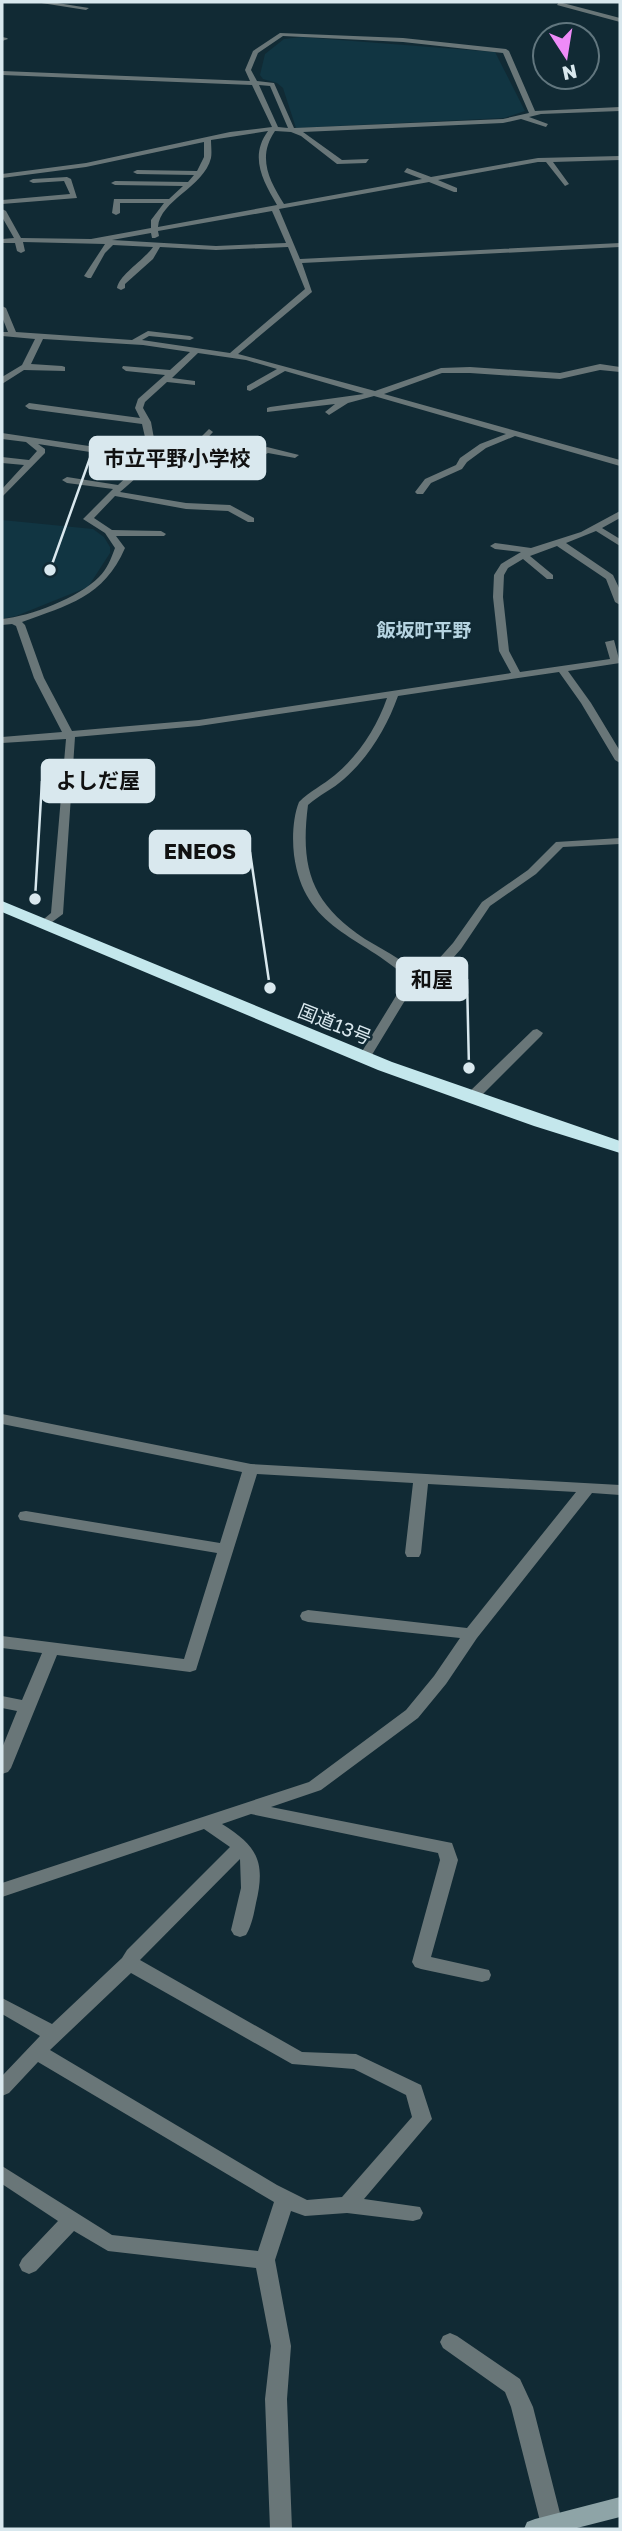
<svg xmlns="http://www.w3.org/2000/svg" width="622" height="2531" viewBox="0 0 622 2531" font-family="'Golos Text','Noto Sans JP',sans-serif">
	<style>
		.built { fill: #113542 }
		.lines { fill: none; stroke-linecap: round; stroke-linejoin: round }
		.street { fill: #697678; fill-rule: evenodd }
		.secondary { fill: #8ea4a7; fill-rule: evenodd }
		.highway { fill: #c4e7ec; fill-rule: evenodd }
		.labels { text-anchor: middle; stroke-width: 5; stroke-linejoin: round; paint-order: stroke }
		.far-quarter-label { font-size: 19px; font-weight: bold; fill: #b7d5e2; stroke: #112a34 }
		.street-label { font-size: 19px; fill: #d9e8ee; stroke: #112a34 }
		.leader { fill: none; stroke: #d9e8ee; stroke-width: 2.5 }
		.callout-dot { fill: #d9e8ee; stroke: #112a34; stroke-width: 2.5 }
		.callout { fill: #d9e8ee; stroke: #d9e8ee; stroke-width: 2.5 }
		.callout-label { font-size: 21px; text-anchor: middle; font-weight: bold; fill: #111 }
	</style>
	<rect width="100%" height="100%" fill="#112a34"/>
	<path class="built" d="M301,37L495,52L525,111L504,118L296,128L283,88L277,83L263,79L260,75L265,54L284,39Z
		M2,520L93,529L104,537L110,547V553L88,587L16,616L2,619Z"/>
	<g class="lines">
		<path class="street" d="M35,2H51L89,8L86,10Z
			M559,2L620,18V22L557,5Z
			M280,33L403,38L506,49L509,51L535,111L620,107V111L541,114L529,117L548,124L546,127L521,119L503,123L303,132L342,160L369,159L366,163L337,164L301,136L291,132L275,131C257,157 269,180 284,204L422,179L404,172L407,168L431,177L538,158L620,156V160L553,162L569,184L565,186L546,162H538L438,180L457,188V192H454L429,182L279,209L300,259L620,243V247L302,263L312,292L238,354L375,391L441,368L470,367L560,373L600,364L620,367V372L600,370L560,379L470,373H442L384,394L620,460V466L515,436L486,448L467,462L462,469L431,483L423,494H417L415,492L425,479L456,465L460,458L480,444L506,434L374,396L348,403L329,415L325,412L335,404L267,412V408L270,407L364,394L285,371L250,391L247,390V386L277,369L246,360L198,353L172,378L195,381V385L167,382L145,402L143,408L151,422L155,444L191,447L209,429L213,432L199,447L256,452L267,447L299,455L295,458L268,453L258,458L155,449C149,468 135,479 120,492L186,503L230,505L254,518V522H248L228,511L186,509L115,496L94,518L112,530L161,531L166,534L164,536H116L125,548C104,597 68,605 22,622L25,625L44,678L72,731L199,720L511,673L499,651L493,597L494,575L501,564L521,552L495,549L490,546L495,543L531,548L581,532L620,511V518L602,528L620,539V546L596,531L566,543L613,575L620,590V605L615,602L606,579L557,546L530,556L553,575V579H547L523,559L508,568L504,575L503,597L509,651L520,672L610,659L605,642L614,640L620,663L568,671L591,703L620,751V763L615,760L581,703L559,672L398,696C387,727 369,757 344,779C333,789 319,795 308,805C300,868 311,903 365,939C382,949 400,958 415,972L435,963L453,943L482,902L528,870L556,842L620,838V844L563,847L536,874L490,906L461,949L443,969L418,979L370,1058L364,1062L358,1058L407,978C361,935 304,930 294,855C292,838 293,817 299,802C310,791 323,785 335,775C359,755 377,727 387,698L199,726L75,737L63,914L44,928L38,924L51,913L66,739L2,743V737L62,732L34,678L16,626L12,624L2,625V619C31,616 78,598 99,577C107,569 111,559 115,548L105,533L83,519L113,489L67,483L62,480L67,477L118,485L135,469L143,457L129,458L38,444L45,449V453L2,497V489L24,465L2,463V457L29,460L37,451L26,442L2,439V433L129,452H145L147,446L142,424L29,409L25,406L29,403L140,418L135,408L138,399L165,375L126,371L122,368L123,366L170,370L190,352L143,345L43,339L31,364L62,366L65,367V371L24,370L2,384V377L22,365L35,339L2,336V332H8L2,317V306L6,308L16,332L132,340L148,331L190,336L194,338L190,340L149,336L142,340L230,353L305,289L288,247L216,250L160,247L153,259L125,284V288L121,290L117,288C119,275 144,260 153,247L113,245L105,253L91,278H88L84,276L105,244L23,242L25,251L21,253L17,251L15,243H2V239L14,238L2,217V209L6,211L21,238L91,239L151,228V220L164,203H120V213L116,215L112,213L114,199H169L183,186L115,185L111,183L115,181L188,182L194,175L137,174L133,172L137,170L197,171L204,157V142L86,167L2,178V174L86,163L230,132L272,127L252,85L2,75V71L250,81L245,70L253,51ZM283,36L403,42L503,53L529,113L503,119L294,128L274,83L257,81L251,70L258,53ZM259,85L270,86L288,128L278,127ZM268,131C249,157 263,181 277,205L158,227C160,200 204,187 211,158C212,153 211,145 211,140ZM272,211L286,243L216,246L112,240L151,233L152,238H155L159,236L158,231Z
			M2,37L7,38L8,39L2,41Z
			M67,177L71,179L77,198L2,204V200L70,194L64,181L33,183L29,181L33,179Z
			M537,1029L543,1033L541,1036L477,1100H467L466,1097L467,1094L533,1030Z
			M2,1414L251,1464L620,1485V1495L592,1493L477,1638L446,1684L418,1718L321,1790L271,1807L452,1843L458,1860L431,1957L489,1970L491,1975L489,1980L482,1982L421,1969L415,1967L412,1962L440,1860L438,1853L251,1814L222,1824C257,1846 266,1861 256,1903C254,1913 252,1925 246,1935L240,1937L234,1935L231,1930L241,1888L240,1859L140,1960L302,2052L356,2054L421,2085L432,2119L364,2199L420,2207L423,2213L420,2219L413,2221L347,2213L305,2216L291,2211L275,2260L291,2346L287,2399L292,2529H270L265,2399L271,2346L256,2268L108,2251L74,2231L36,2271L29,2274L22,2271L19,2265L22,2259L58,2221L2,2184V2166L112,2235L258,2251L274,2202L38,2062L9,2093L2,2096V2076L40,2036L2,2014V1998L52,2024L122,1958L127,1950L230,1847L204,1829L2,1897V1883L309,1782L406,1710L434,1676L460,1638L308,1622L302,1620L300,1616L302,1612L308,1610L467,1628L576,1492L428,1484L421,1553L419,1557H407L405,1553L413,1483L257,1474L196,1670L190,1672L57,1655L11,1768L8,1772L2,1774V1748L17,1711L2,1708V1696L22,1700L42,1653L2,1648V1636L184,1659L217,1553L26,1521L20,1520L18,1516L20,1512L26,1511L220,1543L242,1472L2,1424ZM131,1973L292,2064L354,2069L406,2095L412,2117L342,2197L307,2200L277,2185L50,2050Z
			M450,2333L457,2336L520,2379L533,2407L563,2525L561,2529H543L541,2525L511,2407L505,2392L443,2348L440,2342L443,2336Z"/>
		<path class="secondary" d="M620,2497V2517L573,2529H524L527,2522L535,2519Z"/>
		<path class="highway" d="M2,901L392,1062L620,1141V1153L534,1126L378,1070L2,912Z"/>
	</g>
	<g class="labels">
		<g class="far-quarter-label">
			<text x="424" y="637">飯坂町平野</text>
		</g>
		<g class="street-label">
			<text transform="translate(335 1024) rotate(22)" y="7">国道13号</text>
		</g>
	</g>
	<path class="leader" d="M50 570L90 458M35 899L42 781M270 988L250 852M469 1068L467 979"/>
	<g class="callout-dot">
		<circle cx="50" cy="570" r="7"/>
		<circle cx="35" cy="899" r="7"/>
		<circle cx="270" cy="988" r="7"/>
		<circle cx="469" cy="1068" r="7"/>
	</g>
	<g class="callout">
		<rect x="90" y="437" width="175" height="42" rx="7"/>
		<rect x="42" y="760" width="112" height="42" rx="7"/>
		<rect x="150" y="831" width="100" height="42" rx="7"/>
		<rect x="397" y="958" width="70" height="42" rx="7"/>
	</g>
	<g class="callout-label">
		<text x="177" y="466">市立平野小学校</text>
		<text x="98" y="788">よしだ屋</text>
		<text x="200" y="859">ENEOS</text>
		<text x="432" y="987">和屋</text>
	</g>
	<rect width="622" height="2531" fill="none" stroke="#d9e8ee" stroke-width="7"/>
	<g transform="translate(566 56) rotate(168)"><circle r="33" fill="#112a34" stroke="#61767e" stroke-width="2"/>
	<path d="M0-5L12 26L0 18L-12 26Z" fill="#ee8bf8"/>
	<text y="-10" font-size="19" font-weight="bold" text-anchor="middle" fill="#d9e8ee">N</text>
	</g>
</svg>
